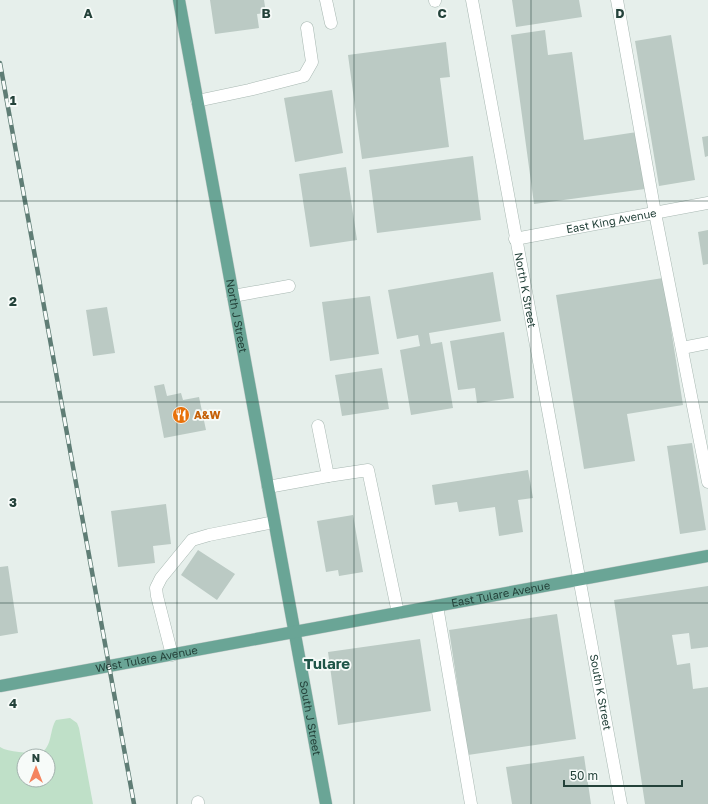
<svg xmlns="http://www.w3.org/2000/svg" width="708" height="804" viewBox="0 0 708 804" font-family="'Golos Text',sans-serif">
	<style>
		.green { fill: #bfe0c8; fill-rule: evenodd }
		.building { fill: #bbcac4 }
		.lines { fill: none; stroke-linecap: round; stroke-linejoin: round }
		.minor-casing { stroke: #a8b8b2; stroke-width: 13 }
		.major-casing { stroke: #c2cac8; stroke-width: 13 }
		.minor { stroke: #fff; stroke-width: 12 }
		.major { stroke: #6aa596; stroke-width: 12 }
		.rail-casing { stroke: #5f7d75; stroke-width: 4.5 }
		.rail { stroke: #f7fbf9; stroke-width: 3; stroke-dasharray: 9; stroke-linecap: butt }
		.grid { fill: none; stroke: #24423a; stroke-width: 1; stroke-opacity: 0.55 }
		.labels { text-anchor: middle; stroke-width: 3.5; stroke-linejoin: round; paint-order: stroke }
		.street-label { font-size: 11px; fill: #24423a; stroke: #f7fbf9 }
		.food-label { font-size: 11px; font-weight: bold; fill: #c56008; stroke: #f7fbf9; text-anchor: start }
		.district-label { font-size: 15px; font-weight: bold; fill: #1f5548; stroke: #f7fbf9 }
		.grid-label { font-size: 13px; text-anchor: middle; font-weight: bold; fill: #24423a; stroke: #f7fbf9; stroke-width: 3.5; stroke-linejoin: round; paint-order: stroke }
	</style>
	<rect width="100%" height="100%" fill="#e6efeb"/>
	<path class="green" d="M70,718L77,723L79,728L93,804H0V747C9,753 28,752 40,754C53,746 49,731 56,720ZM24,756H48V780H24Z"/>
	<path class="building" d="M210,0H264L266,13L257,14L259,28L215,34Z
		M512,0H579L582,17L516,27Z
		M545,30L548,55L572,52L584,140L637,132L645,189L534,204L511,35Z
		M671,35L695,180L659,186L635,41Z
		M446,42L450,77L440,78L449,147L362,159L348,55Z
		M332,90L343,153L295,162L284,98Z
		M708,136V156L705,157L702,137Z
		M473,156L481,220L377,233L369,170Z
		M346,167L357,240L310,247L299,174Z
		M708,230V264L703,265L698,232Z
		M493,272L501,321L429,333L431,344L442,342L453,408L411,415L400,350L420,346L418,335L397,339L388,290Z
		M663,278L683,405L627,414L635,461L584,469L556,295Z
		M370,296L379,354L330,361L322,302Z
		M107,307L115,353L93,356L86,310Z
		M504,332L514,398L477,403L475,388L458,390L450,341Z
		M382,368L389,409L342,416L335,375Z
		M164,384L167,396L181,393L183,400L199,397L206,430L164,438L154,386Z
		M692,443L706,530L680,534L667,446Z
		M528,470L533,498L518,500L523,532L499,536L495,507L459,512L457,502L435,505L432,485Z
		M166,504L171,544L153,546L155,563L118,567L111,511Z
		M353,515L363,572L339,576L338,570L326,572L317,521Z
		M198,550L235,574L217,600L181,575Z
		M8,566L18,633L0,636V567Z
		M708,586V647L691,649L689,633L672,635L677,665L690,663L693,689L708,687V804H645L614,600Z
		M557,614L576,739L468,755L449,630Z
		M420,639L431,711L338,725L328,652Z
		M584,756L591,804H512L506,767Z"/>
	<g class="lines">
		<g class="minor-casing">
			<g id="minor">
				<path d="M326,0L331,23"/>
				<path d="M435,0V1"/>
				<path id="s1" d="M472,0C520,268 573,536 621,804"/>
				<path d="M617,0L655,213L708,482"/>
				<path d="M197,101L249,90L304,76L312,62L307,28"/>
				<path id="s2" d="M515,239L708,203"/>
				<path d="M233,296L289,286"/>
				<path d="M682,348L708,343"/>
				<path d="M328,476L368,470L398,613"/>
				<path d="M268,487L328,476L318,426"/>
				<path d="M437,606L471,804"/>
				<path d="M172,655L157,596L156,588L161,578L192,540L209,535L274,522"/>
				<path d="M198,802V804"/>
			</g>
		</g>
		<g class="major-casing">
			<g id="major">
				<path id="s3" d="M179,0L326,804"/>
				<path id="s4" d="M0,686L708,556"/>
			</g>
		</g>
		<use href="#minor" class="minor"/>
		<use href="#major" class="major"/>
		<g class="rail-casing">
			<path id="rail" d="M0,63L134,804"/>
		</g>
		<use href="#rail" class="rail"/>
	</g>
	<path class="grid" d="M177,0V804M354,0V804M531,0V804M0,201H708M0,402H708M0,603H708"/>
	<defs>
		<g id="restaurant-disc" transform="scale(0.9)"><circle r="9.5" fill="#e8710a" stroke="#f7fbf9"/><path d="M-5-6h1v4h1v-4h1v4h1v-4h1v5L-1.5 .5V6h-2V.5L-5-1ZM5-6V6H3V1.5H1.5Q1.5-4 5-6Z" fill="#fff"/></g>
	</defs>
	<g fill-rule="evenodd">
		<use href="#restaurant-disc" x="181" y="415"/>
	</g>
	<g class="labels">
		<g class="street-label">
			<text dy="4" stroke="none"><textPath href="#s2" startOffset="98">East King Avenue</textPath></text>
			<text dy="4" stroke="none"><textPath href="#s1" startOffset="295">North K Street</textPath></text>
			<text dy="4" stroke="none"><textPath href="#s3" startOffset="321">North J Street</textPath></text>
			<text dy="4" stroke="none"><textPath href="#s4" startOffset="509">East Tulare Avenue</textPath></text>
			<text dy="4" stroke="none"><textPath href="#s4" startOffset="149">West Tulare Avenue</textPath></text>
			<text dy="4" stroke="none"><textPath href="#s1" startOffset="704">South K Street</textPath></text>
			<text dy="4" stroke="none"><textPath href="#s3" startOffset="730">South J Street</textPath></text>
		</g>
		<g class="food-label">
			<text x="194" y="419">A&amp;W</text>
		</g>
		<g class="district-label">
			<text x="327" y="669">Tulare</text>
		</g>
	</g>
	<g class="grid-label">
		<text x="88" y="18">A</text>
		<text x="266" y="18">B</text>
		<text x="442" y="18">C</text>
		<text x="620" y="18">D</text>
		<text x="13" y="105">1</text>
		<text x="13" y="306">2</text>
		<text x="13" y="507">3</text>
		<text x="13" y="708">4</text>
	</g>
	<g transform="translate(36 768)"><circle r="19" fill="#f7fbf9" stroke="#a3b1ad"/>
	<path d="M0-3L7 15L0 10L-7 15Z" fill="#f4845f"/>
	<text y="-6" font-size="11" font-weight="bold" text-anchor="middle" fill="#24423a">N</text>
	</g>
	<path d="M564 780v6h118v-6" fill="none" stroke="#24423a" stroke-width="2"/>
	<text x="570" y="780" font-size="12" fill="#24423a" stroke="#f7fbf9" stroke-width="3" paint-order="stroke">50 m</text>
</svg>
